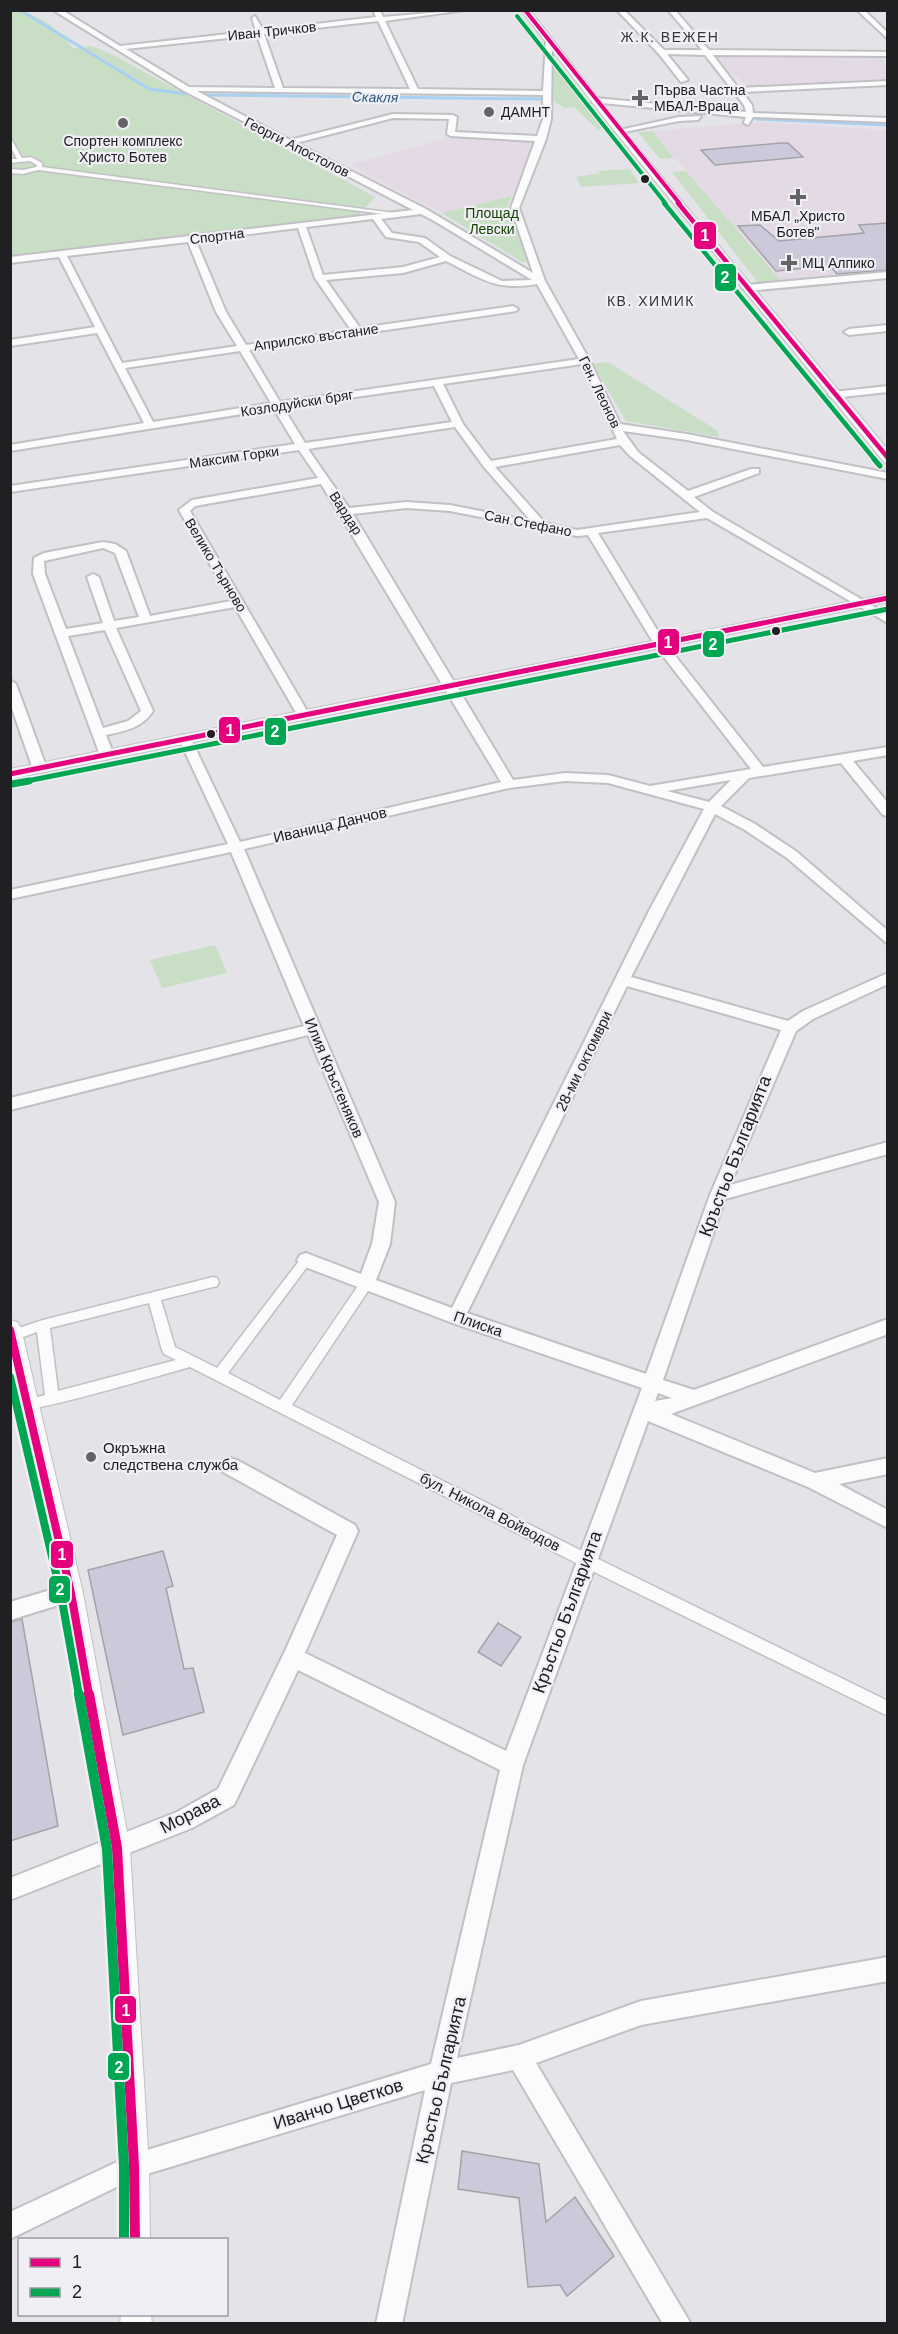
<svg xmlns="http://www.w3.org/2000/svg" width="898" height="2334" viewBox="0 0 898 2334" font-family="Helvetica,sans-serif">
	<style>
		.medical { fill: #e4dae5 }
		.green { fill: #c9dfc5 }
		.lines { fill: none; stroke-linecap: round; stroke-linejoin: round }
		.stream { stroke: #a8d0f0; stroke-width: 3 }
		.building { fill: #cbc9da; stroke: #a3a3a7; stroke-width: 1.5 }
		.pedestrian-casing { stroke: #c1c0c4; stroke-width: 3 }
		.minor-casing { stroke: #c1c0c4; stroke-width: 4 }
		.tertiary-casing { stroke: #c1c0c4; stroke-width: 2 }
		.pedestrian { fill: #fbfbfc; fill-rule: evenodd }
		.minor { fill: #fbfbfc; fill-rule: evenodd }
		.tertiary { fill: #fbfbfc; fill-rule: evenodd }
		.bus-1-far4-casing { stroke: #f0eff6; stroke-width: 6 }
		.bus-1-far3-casing { stroke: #f0eff6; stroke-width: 7 }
		.bus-1-far2-casing { stroke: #f0eff6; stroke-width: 8 }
		.bus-1-far1-casing { stroke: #f0eff6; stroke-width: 13 }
		.bus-1-casing { stroke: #f0eff6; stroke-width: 15 }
		.bus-2-far5-casing { stroke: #f0eff6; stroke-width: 6 }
		.bus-2-far4-casing { stroke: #f0eff6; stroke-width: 7 }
		.bus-2-far3-casing { stroke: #f0eff6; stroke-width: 8 }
		.bus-2-far2-casing { stroke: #f0eff6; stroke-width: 10 }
		.bus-2-far1-casing { stroke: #f0eff6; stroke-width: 13 }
		.bus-2-casing { stroke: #f0eff6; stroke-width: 15 }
		.bus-1-far4 { stroke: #e5007d; stroke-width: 4 }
		.bus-1-far3 { stroke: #e5007d; stroke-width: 4.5 }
		.bus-1-far2 { stroke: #e5007d; stroke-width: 5 }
		.bus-1-far1 { stroke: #e5007d; stroke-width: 8 }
		.bus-1 { stroke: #e5007d; stroke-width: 10 }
		.bus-2-far5 { stroke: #00a651; stroke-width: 4 }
		.bus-2-far4 { stroke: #00a651; stroke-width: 4.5 }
		.bus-2-far3 { stroke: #00a651; stroke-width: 5 }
		.bus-2-far2 { stroke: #00a651; stroke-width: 7 }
		.bus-2-far1 { stroke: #00a651; stroke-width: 8 }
		.bus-2 { stroke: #00a651; stroke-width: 10 }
		.poi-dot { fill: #646467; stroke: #f0eff6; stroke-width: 2 }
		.bus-dot { fill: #202022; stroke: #f0eff6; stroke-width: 2 }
		.labels { text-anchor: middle; stroke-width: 4.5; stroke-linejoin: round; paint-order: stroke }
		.far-street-label { font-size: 14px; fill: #202022; stroke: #f0eff6 }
		.far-neighbourhood-label { font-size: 14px; letter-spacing: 1.5px; fill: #35343a; stroke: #f0eff6 }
		.far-poi-label { font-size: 14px; fill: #202022; stroke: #f0eff6; text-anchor: start }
		.far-water-label { font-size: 14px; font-style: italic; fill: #275b80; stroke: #f0eff6 }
		.far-park-label { font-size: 14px; fill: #154500; stroke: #f0eff6 }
		.street-label { font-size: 15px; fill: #202022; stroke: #f0eff6 }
		.poi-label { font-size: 15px; fill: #202022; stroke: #f0eff6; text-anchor: start }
		.near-street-label { font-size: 18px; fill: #202022; stroke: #f0eff6 }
		.line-badge { stroke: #f0eff6; stroke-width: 2 }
		.badge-label { font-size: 16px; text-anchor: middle; font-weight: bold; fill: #fff }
	</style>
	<rect width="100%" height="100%" fill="#e3e3e8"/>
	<path class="medical" d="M716,54L881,56L887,66V79L749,86L728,70Z
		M760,122L887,130V273L782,282L652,131Z
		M454,136L534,141L512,196L442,213L350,165Z"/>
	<path class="green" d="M10,11C35,10 59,29 73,48L92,46L115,56L375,197L358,216L11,257Z
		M552,69H556L602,129L598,130L574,107L565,108L551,100Z
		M652,131L674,158L660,159L638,132Z
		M630,169L639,183L581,187L576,177L600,173L598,171Z
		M686,171L782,282L759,284L672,172Z
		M512,196L507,208L530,261L522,262L442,213Z
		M608,362L718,431L719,437L626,421L593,364Z
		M215,945L227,973L162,988L150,960Z"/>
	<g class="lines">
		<path class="stream" d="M20,10L149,89L186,94
			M209,95L541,99
			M757,119L888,125"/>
	</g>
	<path class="building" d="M781,143H788L803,157L715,165L701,150Z
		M888,223V270L837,274L830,266L776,271L738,226L760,225L779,241L864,233L859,225Z
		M163,1551L173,1586L166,1588L184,1669L193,1668L204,1712L123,1735L88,1570Z
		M22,1619L58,1826L10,1841V1622Z
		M498,1623L521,1637L501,1666L478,1652Z
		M462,2151L539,2164L546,2222L575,2197L614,2256L567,2296L560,2285L528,2287L519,2198L458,2189Z"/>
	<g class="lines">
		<g class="pedestrian-casing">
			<path id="pedestrian" d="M10,137L22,158L31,157L42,163V167L402,214L399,216L38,170L23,174L10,173V169L23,170L36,167L37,165L30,161L10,163V159H17L10,146Z
				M306,1255L310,1257L312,1260L310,1263L228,1373L280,1400L362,1280H370L372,1284L370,1288L292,1405L590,1555L888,1701V1716L580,1565L190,1367C168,1373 34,1413 23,1409L21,1405L23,1401L45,1395L37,1332L12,1341L10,1331L43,1320L213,1277L217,1278L219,1282L217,1286L161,1300L175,1347L217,1368L302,1257ZM149,1303L162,1350L164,1354L176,1360L58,1391L50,1328Z"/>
		</g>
		<g class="minor-casing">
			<path id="minor" d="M53,10H62L120,46L256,31L252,18L255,16L263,30L376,17L373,10H380L383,17L465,10L385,21L418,89L543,91L546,42L552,41L551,119L546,139L519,208L545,281L590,361L620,424L687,434L888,473V479L687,440L623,431L638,452L688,491L751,469H759V473L694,497L713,512L888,615V623L707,518L598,533L665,643L763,767L888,747V755L853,761L888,803V816L883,815L841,763L749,778L721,806L755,824L797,852L888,931V944L787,858L745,830L715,814L631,977L788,1021L803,1011L888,973V984L813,1019L796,1031L730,1185L888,1142V1154L725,1199L663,1380L694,1390L888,1319V1334L671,1414L815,1473L888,1458V1474L839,1484L888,1510V1528L808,1487L648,1421L523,1765L457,2058L519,2045L641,2001L888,1957V1981L641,2025L536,2063L691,2324H663L513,2070L451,2083L402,2324H376L425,2090L137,2177L10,2239V2212L134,2154L431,2064L500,1770L298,1670L234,1805L192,1828L10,1900V1878L177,1812L218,1789L285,1651L337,1535L223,1472L220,1466L223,1460L230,1458L237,1460L355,1525L358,1531L305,1653L506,1751L642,1388L450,1322L300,1265L297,1260L300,1255L306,1253L361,1274L372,1244L379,1202L308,1035L10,1110V1098L304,1026L231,852L10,899V890L228,844L179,739L180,736L185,735L191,739L240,842L501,782L321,484L195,506L190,511L310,716L308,719H300L298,716L235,607L116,628L153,711C142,728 125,731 106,735L114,755L107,759L100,755L33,574L34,558L44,553L103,542L115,544L126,551L150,616L231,601L179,510L192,500L318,478L299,450L10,492V486L295,444L274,409L10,451V445L144,423L97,333L10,346V340L95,327L59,257L10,263V257L413,210L288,145H283V142L184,91ZM378,21L410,89L283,88L264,34ZM257,35L275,88L189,87L126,49ZM197,91L543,95V119L537,136L455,132L457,117L453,115L393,114L290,140ZM393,118L449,119L447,134L451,136L535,141L511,208L533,273L426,209L296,143ZM421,214L436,222L532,280L502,281L450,256L425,238L392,233L381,219ZM373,219L386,237L419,242L440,257L403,267L323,275L306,227ZM298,228L315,278L351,330L246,345L226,312L196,241ZM188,242L216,312L237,346L122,363L67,256ZM446,261C482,279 496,291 537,284L579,359L280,402L249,350L516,311L518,309L513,306L360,328L326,280L403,273ZM240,351L271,403L153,422L125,368ZM582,364L617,439L491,461L463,424L443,384ZM434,386L452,422L305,443L283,407ZM455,427L484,467L531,521L450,505L406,502L349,508L308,449ZM620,445L630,456L700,512L577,530L545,523L495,467ZM406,508L450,511L577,536L588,535L656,647L751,769L650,786L608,775L565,773L513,780L353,514ZM103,548L115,553L139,617L114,621L99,577L93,574L87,577L103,623L66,629L45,574L44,561ZM105,630L141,711L128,721L103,728L68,636ZM731,780L709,802L667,791ZM565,781L608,783L704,809L649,911L452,1308L376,1280L390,1244L395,1202L244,849L509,788ZM627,986L781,1030L710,1195L646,1374L467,1313ZM658,1393L672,1398L655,1401Z
				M617,10H624L664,50H702L668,10H675L709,50L888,52V56L713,55L738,88L888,81V85L742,92L752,105L753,113L888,118V122L753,117L748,125L744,123L746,117L592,102L595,98L746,112L744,105L705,55L667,54L688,80L681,82L659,54Z
				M857,10H864L888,33V39Z
				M701,116L698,120L679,121L619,133L615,131L679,117Z
				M888,272V278L747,291L742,288L747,285Z
				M888,325V331L849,335L844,332L849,329Z
				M888,386V392L833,398L828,395L833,392Z
				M10,680L16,684L47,769L45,772H35L33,769L10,703Z
				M71,1584L78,1587L81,1593L78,1599L10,1620V1602Z"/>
		</g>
		<g class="tertiary-casing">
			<path id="tertiary" d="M521,10H530L619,125L888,450V463L884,462L613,129Z
				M888,594V602L10,779V769Z
				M10,1320L17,1322L21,1328L83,1593L130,1848L149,2166L150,2240H120L119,2166L104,1848L59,1593L10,1377Z
				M121,2314H151L152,2324H120Z"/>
		</g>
		<use href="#pedestrian" class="pedestrian"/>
		<use href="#minor" class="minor"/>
		<use href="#tertiary" class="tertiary"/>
		<g class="bus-1-far4-casing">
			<path id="bus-1-far4" d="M525,10L680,204"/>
		</g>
		<g class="bus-1-far3-casing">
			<path id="bus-1-far3" d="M678,203L888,458"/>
		</g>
		<g class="bus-1-far2-casing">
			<path id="bus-1-far2" d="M10,774L888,598"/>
		</g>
		<g class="bus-1-far1-casing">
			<path id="bus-1-far1" d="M10,1330L71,1593L89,1695"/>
		</g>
		<g class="bus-1-casing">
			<path id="bus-1" d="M89,1694L117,1848L134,2166L135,2240"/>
		</g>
		<g class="bus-2-far5-casing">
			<path id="bus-2-far5" d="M517,16L666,204"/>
		</g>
		<g class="bus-2-far4-casing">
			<path id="bus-2-far4" d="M664,203L875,460"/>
		</g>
		<g class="bus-2-far3-casing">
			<path id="bus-2-far3" d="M874,459L880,466
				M22,782L888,609"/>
		</g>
		<g class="bus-2-far2-casing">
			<path id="bus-2-far2" d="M12,784L29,781"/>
		</g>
		<g class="bus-2-far1-casing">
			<path id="bus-2-far1" d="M10,1377L61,1595L79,1695"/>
		</g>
		<g class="bus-2-casing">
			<path id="bus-2" d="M79,1694L107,1849L124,2166V2240"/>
		</g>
		<use href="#bus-1-far4" class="bus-1-far4"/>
		<use href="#bus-1-far3" class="bus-1-far3"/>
		<use href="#bus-1-far2" class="bus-1-far2"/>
		<use href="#bus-1-far1" class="bus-1-far1"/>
		<use href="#bus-1" class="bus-1"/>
		<use href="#bus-2-far5" class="bus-2-far5"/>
		<use href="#bus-2-far4" class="bus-2-far4"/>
		<use href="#bus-2-far3" class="bus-2-far3"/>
		<use href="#bus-2-far2" class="bus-2-far2"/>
		<use href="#bus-2-far1" class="bus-2-far1"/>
		<use href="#bus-2" class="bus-2"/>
	</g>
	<g class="poi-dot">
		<path d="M637 89h6v6h6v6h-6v6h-6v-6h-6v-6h6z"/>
		<circle cx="489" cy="112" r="6"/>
		<circle cx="123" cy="123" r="6"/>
		<path d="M795 188h6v6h6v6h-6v6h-6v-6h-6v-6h6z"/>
		<path d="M786 254h6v6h6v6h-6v6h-6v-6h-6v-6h6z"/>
		<circle cx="91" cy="1457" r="6"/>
	</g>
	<g class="bus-dot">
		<circle cx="645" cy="179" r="5"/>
		<circle cx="776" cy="631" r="5"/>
		<circle cx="211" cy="734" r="5"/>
	</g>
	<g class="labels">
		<g class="far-street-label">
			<text transform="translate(272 31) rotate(-6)" y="5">Иван Тричков</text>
			<text transform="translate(297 147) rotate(27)" y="5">Георги Апостолов</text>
			<text transform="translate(217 236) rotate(-7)" y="5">Спортна</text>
			<text transform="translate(316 337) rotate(-8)" y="5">Априлско въстание</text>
			<text transform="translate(600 392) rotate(64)" y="5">Ген. Леонов</text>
			<text transform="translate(297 403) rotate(-9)" y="5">Козлодуйски бряг</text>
			<text transform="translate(234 457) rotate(-8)" y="5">Максим Горки</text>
			<text transform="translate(346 513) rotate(57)" y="5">Вардар</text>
			<text transform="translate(528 523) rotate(11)" y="5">Сан Стефано</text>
			<text transform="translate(216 565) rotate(59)" y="5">Велико Търново</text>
		</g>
		<g class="far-neighbourhood-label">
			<text x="670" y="42">Ж.К. ВЕЖЕН</text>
			<text x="651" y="306">КВ. ХИМИК</text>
		</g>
		<g class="far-poi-label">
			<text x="654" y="95">Първа Частна<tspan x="654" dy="16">МБАЛ-Враца</tspan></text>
			<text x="501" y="117">ДАМНТ</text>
			<text x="123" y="146" text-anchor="middle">Спортен комплекс<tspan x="123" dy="16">Христо Ботев</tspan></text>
			<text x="798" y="221" text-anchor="middle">МБАЛ „Христо<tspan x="798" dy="16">Ботев"</tspan></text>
			<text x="802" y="268">МЦ Алпико</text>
		</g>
		<g class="far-water-label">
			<text transform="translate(375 97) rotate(1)" y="5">Скакля</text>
		</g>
		<g class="far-park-label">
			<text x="492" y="218">Площад<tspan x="492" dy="16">Левски</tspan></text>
		</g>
		<g class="street-label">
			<text transform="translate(330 825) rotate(-13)" y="5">Иваница Данчов</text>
			<text transform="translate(584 1061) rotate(-64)" y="5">28-ми октомври</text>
			<text transform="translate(334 1078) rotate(67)" y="5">Илия Кръстеняков</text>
			<text transform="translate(478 1324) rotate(19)" y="5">Плиска</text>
			<text transform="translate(490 1512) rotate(27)" y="5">бул. Никола Войводов</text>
		</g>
		<g class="poi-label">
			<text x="103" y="1453">Окръжна<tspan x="103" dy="17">следствена служба</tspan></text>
		</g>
		<g class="near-street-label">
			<text transform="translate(735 1156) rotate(-69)" y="6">Кръстьо Българията</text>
			<text transform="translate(567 1612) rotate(-70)" y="6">Кръстьо Българията</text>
			<text transform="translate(190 1814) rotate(-27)" y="6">Морава</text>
			<text transform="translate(441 2080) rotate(-77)" y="6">Кръстьо Българията</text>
			<text transform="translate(338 2104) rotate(-17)" y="6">Иванчо Цветков</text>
		</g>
	</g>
	<g class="line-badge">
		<rect x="693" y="221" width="24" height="29" rx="6" fill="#e5007d"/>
		<rect x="714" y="263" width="23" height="29" rx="6" fill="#00a651"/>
		<rect x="657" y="628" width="23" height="28" rx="6" fill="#e5007d"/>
		<rect x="702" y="630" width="23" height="28" rx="6" fill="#00a651"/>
		<rect x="218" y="716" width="23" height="28" rx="6" fill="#e5007d"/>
		<rect x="264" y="717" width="23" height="29" rx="6" fill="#00a651"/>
		<rect x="50" y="1540" width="24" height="29" rx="6" fill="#e5007d"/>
		<rect x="48" y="1575" width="23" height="29" rx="6" fill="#00a651"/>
		<rect x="114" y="1995" width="23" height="29" rx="6" fill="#e5007d"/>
		<rect x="107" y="2052" width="23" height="29" rx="6" fill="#00a651"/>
	</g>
	<g class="badge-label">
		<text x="705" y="241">1</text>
		<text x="725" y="283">2</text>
		<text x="668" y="648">1</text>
		<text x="713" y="650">2</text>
		<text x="230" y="736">1</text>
		<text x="275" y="737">2</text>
		<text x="62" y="1560">1</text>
		<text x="60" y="1595">2</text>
		<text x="126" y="2016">1</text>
		<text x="119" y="2073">2</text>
	</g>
	<rect width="898" height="2334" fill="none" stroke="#202022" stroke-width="24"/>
	<rect x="18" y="2238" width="210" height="78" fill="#f0eff6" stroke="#9d9ca1" stroke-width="1.5"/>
	<rect x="30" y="2258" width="30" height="9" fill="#e5007d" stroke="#9d9ca1" stroke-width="1.5"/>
	<text x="72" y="2268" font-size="18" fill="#202022">1</text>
	<rect x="30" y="2288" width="30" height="9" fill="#00a651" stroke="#9d9ca1" stroke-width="1.5"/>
	<text x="72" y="2298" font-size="18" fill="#202022">2</text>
</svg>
